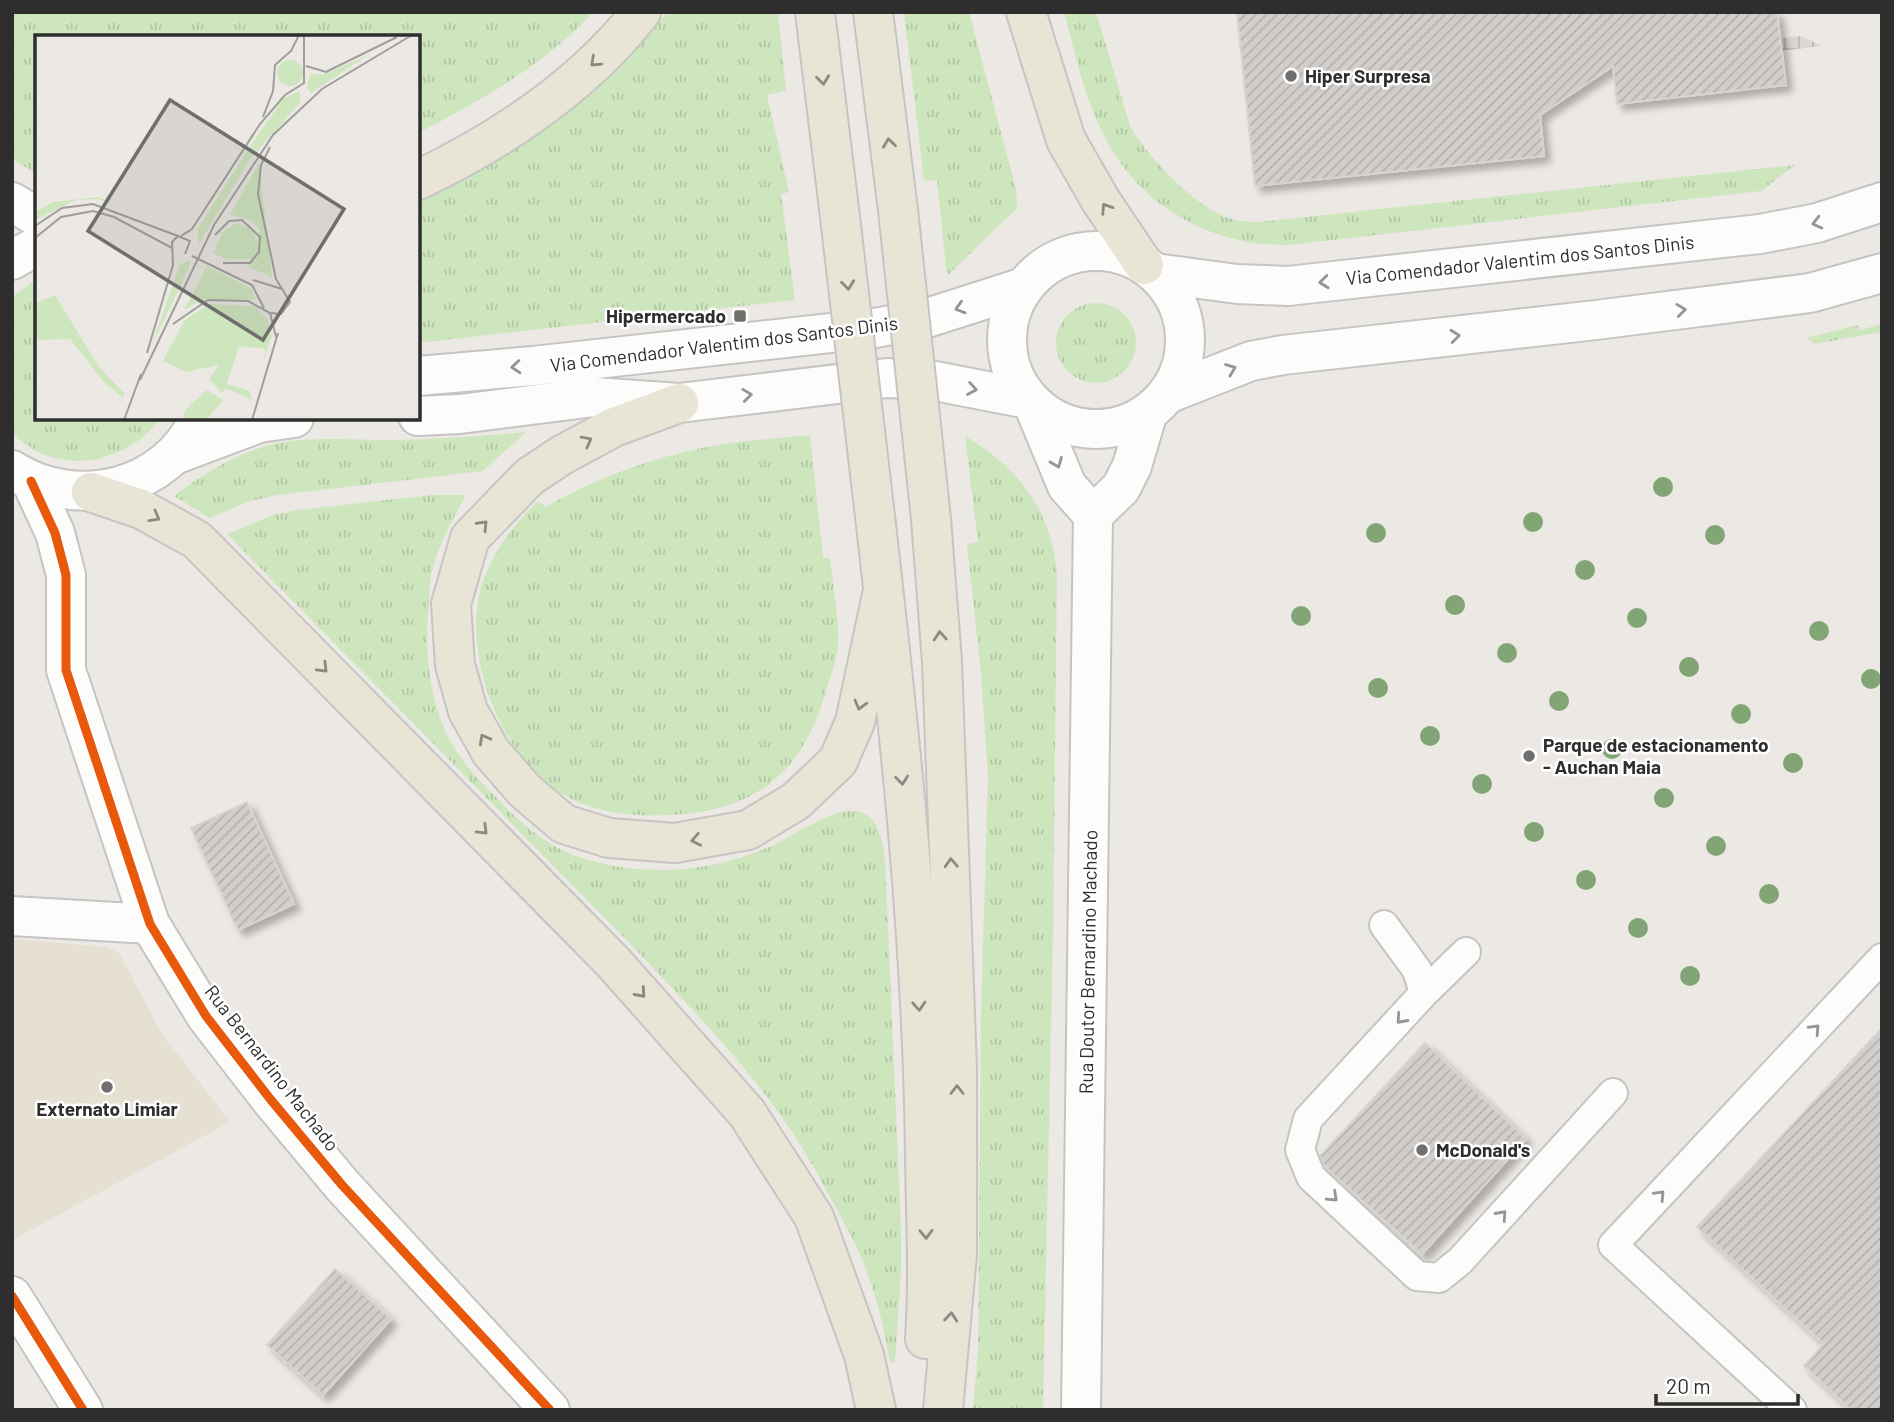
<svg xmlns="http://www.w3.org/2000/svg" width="1894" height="1422" viewBox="0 0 1894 1422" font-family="Barlow,sans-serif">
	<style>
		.education { fill: #e6e0d3 }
		.grass { fill: url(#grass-tufts) }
		.plaza { fill: url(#plaza-grid) }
		.building { fill: url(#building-hatch); stroke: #d7d4d0; stroke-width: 2; filter: url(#shadow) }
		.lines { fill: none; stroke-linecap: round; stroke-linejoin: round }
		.service-casing { stroke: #c5c4c5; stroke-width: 32 }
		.minor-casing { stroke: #c5c4c5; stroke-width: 42 }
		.secondary-casing { stroke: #c5c4c5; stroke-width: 42 }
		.primary-casing { stroke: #c6c5c4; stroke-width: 42 }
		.service { stroke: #fcfcfb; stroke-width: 28 }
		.minor { stroke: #fcfcfb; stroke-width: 38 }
		.secondary { stroke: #fcfcfb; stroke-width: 38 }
		.primary { stroke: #e8e4d6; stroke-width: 38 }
		.primary-bridge-casing { stroke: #c6c5c4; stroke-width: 42; stroke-linecap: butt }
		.primary-bridge { stroke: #e8e4d6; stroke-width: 38 }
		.cycleway-casing { stroke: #fff; stroke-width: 13 }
		.cycleway { stroke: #e8590c; stroke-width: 9 }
		.tree { fill: #82a575 }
		.oneway { stroke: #8b8982 }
		.oneway2 { stroke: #959594 }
		.poi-dot { fill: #706f6e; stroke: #fff; stroke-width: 2.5 }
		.labels { text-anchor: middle; stroke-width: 5; stroke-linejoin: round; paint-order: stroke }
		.poi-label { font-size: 19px; font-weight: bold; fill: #2e2e2e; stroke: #fff; text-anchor: start }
		.street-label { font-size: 19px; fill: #2e2e2e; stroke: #fff }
		.inset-road { fill: none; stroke: #a09e9b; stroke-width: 2 }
		.view { fill: #706f6e; fill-opacity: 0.15; stroke: #706f6e; stroke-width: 3.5 }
		.inset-edge { fill: none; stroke: #2e2e2e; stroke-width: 3.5 }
	</style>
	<defs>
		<pattern id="grass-tufts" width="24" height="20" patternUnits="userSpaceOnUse" patternTransform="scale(1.75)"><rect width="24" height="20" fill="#cee6be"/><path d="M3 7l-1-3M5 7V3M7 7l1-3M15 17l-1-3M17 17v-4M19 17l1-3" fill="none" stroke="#b1c6a4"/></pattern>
		<pattern id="plaza-grid" width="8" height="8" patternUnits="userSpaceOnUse" patternTransform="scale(1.75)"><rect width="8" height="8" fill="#dad6d2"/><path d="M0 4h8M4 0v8" fill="none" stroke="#bbb8b5"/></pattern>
		<pattern id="building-hatch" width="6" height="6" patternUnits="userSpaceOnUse" patternTransform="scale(1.75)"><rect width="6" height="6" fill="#d1cecb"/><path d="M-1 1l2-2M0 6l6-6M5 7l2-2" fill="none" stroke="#b4b1af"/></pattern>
		<filter id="shadow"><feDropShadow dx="6" dy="6" stdDeviation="3.5" flood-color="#0004"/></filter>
	</defs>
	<rect width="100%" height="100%" fill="#ece8e4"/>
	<path class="education" d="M12,939L107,947L119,953L162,1034L230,1122L12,1240Z"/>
	<path class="grass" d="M12,12H593C546,64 480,101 418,133V37H37V174L12,159Z
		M667,12H778L786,91L767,95L789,192L781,194L795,300L418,343V203C511,155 604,99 667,12Z
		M904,12H969L1016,189L1017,208L947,276L937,180L924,181Z
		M1064,12H1096L1130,126C1147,156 1189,200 1221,215C1233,220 1245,222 1259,222L1795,165L1761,191L1289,245C1211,247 1137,204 1103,134C1084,96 1075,53 1064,12Z
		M37,279V418H161C127,465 52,479 12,431V297Z
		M1056 343a40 40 0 1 1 80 0a40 40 0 1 1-80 0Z
		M1882,324V332L1815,344L1806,338L1858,325L1860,330Z
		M526,432L483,471L278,495L250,501L210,518L174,496C206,472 243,449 284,442C319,437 356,440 392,440C437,439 481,436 526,432Z
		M810,435L823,558H830C833,586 839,615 838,643C837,660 830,678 825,694C802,774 754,811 672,815C634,817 591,813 559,792C504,755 471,675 477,610C480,568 509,529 538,501L546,507C598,477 659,455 718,445C748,440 779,438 810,435Z
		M965,436C1019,468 1050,509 1057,572L1053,935L1043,1410H973L978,1351L981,1013L988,777L981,673L967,544L978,542Z
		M432,495H466C453,518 441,541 433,567C430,577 430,588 429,599C424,649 428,703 454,748C466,767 483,784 499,800C523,826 551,849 585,859C650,878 715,872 776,844C796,834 827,812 849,811C878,809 882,837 885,860L901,1225V1274L895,1362H890C885,1332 878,1303 868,1275C860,1251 848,1230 836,1208C821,1180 806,1152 788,1126C745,1063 691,1008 639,953L227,534L273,515L298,510Z"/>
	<path class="plaza" d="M1800,36L1822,46L1606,70L1626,57Z"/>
	<path class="building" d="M1237,12H1777L1786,85L1617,104L1613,66L1540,115L1544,156L1255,186Z
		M247,802L294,904L238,930L191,828Z
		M1882,1028V1410H1851L1804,1366L1824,1344L1697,1227Z
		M1425,1043L1526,1139L1422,1254L1325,1167L1320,1156Z
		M335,1269L391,1319L323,1395L267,1345Z"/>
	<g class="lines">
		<g class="service-casing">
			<path id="service" d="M1384,925L1417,970L1424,993
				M1466,952L1424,993L1308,1119L1300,1150L1311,1177L1417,1276L1439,1278L1460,1261L1613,1093
				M1792,1410L1613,1245L1882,958"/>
		</g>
		<g class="minor-casing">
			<path id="minor" d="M31,481L55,533L66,575V670L150,924L206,1016L271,1100L342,1185L550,1410
				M12,916L150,924
				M12,1296L83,1410"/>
		</g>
		<g class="secondary-casing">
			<path id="secondary" d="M12,202L37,217
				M1007 340a89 89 0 1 1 178 0a89 89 0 1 1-178 0Z
				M12,260L37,246
				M1155,273L1237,284L1288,286L1760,234L1817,223L1882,202
				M418,376L533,366L875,328L924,319L1024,287
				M1167,394L1251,361L1283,355L1596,320L1810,293L1882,273
				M1033,404L1067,486L1093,515L1081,1410
				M418,416L460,414L594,397L679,403L887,378L930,380L1028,399
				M174,455L259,423L294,418
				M12,470C77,511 167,490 199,418
				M1093,515L1121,488L1132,466L1148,412"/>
		</g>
		<g class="primary-casing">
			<path id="primary" d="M815,12L840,217
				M873,12L898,210
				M1026,12L1066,140L1101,201L1144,265
				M418,180C502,140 583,86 641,12
				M679,403L614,427L562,455L529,477L470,538L451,604L455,665L468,711L491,752L525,791L564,824L609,838L675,843L748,830L796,801L838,761L855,722L883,590
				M91,492L141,509L197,540L613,962L747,1113L814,1217L864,1355L876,1410
				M931,519L942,662L957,1068V1254L943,1410
				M876,525C900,735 923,947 925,1159C926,1219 929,1279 925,1339"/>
		</g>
		<use href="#service" class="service"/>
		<use href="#minor" class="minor"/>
		<use href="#secondary" class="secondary"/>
		<use href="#primary" class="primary"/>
		<g class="primary-bridge-casing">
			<path id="primary-bridge" d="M898,210L931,519
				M840,217L876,525"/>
		</g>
		<use href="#primary-bridge" class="primary-bridge"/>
		<g class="cycleway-casing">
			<path id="cycleway" d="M31,481L55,533L66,575V670L150,924L206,1016L271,1100L342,1185L550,1410
				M12,1296L83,1410"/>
		</g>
		<use href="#cycleway" class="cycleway"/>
	</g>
	<g class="tree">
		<circle cx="1663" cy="487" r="10"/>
		<circle cx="1533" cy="522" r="10"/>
		<circle cx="1376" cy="533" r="10"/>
		<circle cx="1715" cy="535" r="10"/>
		<circle cx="1585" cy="570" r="10"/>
		<circle cx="1455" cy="605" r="10"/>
		<circle cx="1301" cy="616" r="10"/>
		<circle cx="1637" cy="618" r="10"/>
		<circle cx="1819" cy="631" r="10"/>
		<circle cx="1507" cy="653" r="10"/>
		<circle cx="1689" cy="667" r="10"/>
		<circle cx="1871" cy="679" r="10"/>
		<circle cx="1378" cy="688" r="10"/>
		<circle cx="1559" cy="701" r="10"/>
		<circle cx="1741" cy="714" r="10"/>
		<circle cx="1430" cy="736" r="10"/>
		<circle cx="1612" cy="749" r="10"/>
		<circle cx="1793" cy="763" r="10"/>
		<circle cx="1482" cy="784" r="10"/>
		<circle cx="1664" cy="798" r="10"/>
		<circle cx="1534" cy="832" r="10"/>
		<circle cx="1716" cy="846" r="10"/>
		<circle cx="1586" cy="880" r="10"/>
		<circle cx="1769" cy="894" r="10"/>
		<circle cx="1638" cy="928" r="10"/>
		<circle cx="1690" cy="976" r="10"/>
	</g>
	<defs><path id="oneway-chevron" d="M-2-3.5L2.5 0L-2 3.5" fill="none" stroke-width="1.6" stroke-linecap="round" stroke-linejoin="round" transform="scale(1.75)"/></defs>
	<g class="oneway">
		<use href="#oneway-chevron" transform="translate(595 62) rotate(137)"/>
		<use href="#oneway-chevron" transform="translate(823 80) rotate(83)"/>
		<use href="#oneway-chevron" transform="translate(889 143) rotate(-97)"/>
		<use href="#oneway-chevron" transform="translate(1106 208) rotate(-123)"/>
		<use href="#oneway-chevron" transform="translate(848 285) rotate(83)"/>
		<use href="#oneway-chevron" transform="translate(587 441) rotate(-28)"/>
		<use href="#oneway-chevron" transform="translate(155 517) rotate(29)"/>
		<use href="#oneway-chevron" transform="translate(483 525) rotate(-46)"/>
		<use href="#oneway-chevron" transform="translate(940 636) rotate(-94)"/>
		<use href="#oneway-chevron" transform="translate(323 668) rotate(45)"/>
		<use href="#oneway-chevron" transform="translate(860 705) rotate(105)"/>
		<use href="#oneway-chevron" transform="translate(484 739) rotate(-119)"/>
		<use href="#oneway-chevron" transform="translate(902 780) rotate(84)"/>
		<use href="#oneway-chevron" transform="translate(483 830) rotate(45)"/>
		<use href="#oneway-chevron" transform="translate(696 840) rotate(169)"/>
		<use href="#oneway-chevron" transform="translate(951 863) rotate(-93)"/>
		<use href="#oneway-chevron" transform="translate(641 993) rotate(48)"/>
		<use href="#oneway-chevron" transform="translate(919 1006) rotate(87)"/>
		<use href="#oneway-chevron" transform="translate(957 1090) rotate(-90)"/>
		<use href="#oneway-chevron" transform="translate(926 1234) rotate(89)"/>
		<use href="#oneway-chevron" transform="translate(951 1317) rotate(-85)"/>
	</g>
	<g class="oneway2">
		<use href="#oneway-chevron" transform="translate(1817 223) rotate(166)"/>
		<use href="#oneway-chevron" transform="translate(1324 282) rotate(174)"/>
		<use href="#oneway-chevron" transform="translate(960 308) rotate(163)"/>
		<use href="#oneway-chevron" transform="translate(1681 310) rotate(-7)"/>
		<use href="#oneway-chevron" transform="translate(1455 336) rotate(-6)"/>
		<use href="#oneway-chevron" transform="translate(516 367) rotate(175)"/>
		<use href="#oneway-chevron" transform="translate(1231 369) rotate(-21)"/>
		<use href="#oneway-chevron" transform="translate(972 389) rotate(10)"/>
		<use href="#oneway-chevron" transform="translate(747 395) rotate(-7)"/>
		<use href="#oneway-chevron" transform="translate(1057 463) rotate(68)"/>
		<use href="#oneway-chevron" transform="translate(1401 1019) rotate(132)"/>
		<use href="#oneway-chevron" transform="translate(1815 1029) rotate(-47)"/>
		<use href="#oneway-chevron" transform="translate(1660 1195) rotate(-47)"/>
		<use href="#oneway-chevron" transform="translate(1333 1197) rotate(43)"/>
		<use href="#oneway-chevron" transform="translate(1502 1215) rotate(-48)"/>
	</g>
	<g class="poi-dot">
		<circle cx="1291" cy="76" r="7"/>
		<rect x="733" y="309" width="14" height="14" rx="3.5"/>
		<circle cx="1529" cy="756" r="7"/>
		<circle cx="107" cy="1087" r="7"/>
		<circle cx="1422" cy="1150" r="7"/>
	</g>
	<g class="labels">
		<g class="poi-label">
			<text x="1305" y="83">Hiper Surpresa</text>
			<text x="726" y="323" text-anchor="end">Hipermercado</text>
			<text x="1543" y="752">Parque de estacionamento<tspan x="1543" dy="22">- Auchan Maia</tspan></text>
			<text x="107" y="1116" text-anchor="middle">Externato Limiar</text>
			<text x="1436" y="1157">McDonald's</text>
		</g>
		<g class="street-label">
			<text transform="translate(1520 260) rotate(-6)" y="7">Via Comendador Valentim dos Santos Dinis</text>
			<text transform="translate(724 344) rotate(-7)" y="7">Via Comendador Valentim dos Santos Dinis</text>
			<text transform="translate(1088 962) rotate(-89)" y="7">Rua Doutor Bernardino Machado</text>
			<text transform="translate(272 1068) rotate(52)" y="7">Rua Bernardino Machado</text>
		</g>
	</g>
	<g transform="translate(35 35)">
		<rect width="385" height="385" fill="#ece8e4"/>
		<path d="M333,20L276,58L272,53L275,38L287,40ZM242 38a13 13 0 1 1 26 0a13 13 0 1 1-26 0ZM265,56V68L215,124L164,209L162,194L224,98L249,63ZM224,128L237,242L213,232L225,195L217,186L195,180ZM64,162L81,170L63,164L41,165L0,185V177L18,167ZM201,188L217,194L223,211L216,224H191L178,218L188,197ZM156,225L153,235L117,310L145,229ZM172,231L217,254L220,265L169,264L149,275ZM20,260L64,332L89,358L88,363L69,347L35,304L0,305V268ZM174,269L220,271L232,283L237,300L229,325L230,314L204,311L192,349L215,356L217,365L190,353L187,358L174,344L184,330L151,337L128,326L149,286Z" fill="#cee6be"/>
		<path d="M172,355L188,365L171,385H147L151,374Z" fill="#cee6be"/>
		<path class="inset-road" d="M271,31L291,37L362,2M228,82L238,56L240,30L256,16L264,0M0,191L27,173L58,169L143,201M180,200L194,186L207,185L225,202L224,217L215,228H188M146,201L157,194L225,89L250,60L269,48V0M0,203L26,182L58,176L79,182L137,213M157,221L217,250L229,273M218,245L247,254M235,278L246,279L255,267L241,244L223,159L226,130L235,112M138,289L173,265L213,266L235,278L241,302M112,318L138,230L137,207L143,201L155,206L150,219M105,345L179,190L238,100L287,54L377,0M89,385L106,339M217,385L243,298"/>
		<path class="view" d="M135,65L309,174L228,305L53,196Z"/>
		<rect width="385" height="385" class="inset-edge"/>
	</g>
	<rect width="1894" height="1422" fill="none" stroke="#2e2e2e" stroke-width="28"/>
	<path d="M1656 1394v10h142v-10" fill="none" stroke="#2e2e2e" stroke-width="3.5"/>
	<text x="1666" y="1394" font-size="21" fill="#2e2e2e" stroke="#ffffff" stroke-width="5" paint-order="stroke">20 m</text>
</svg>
